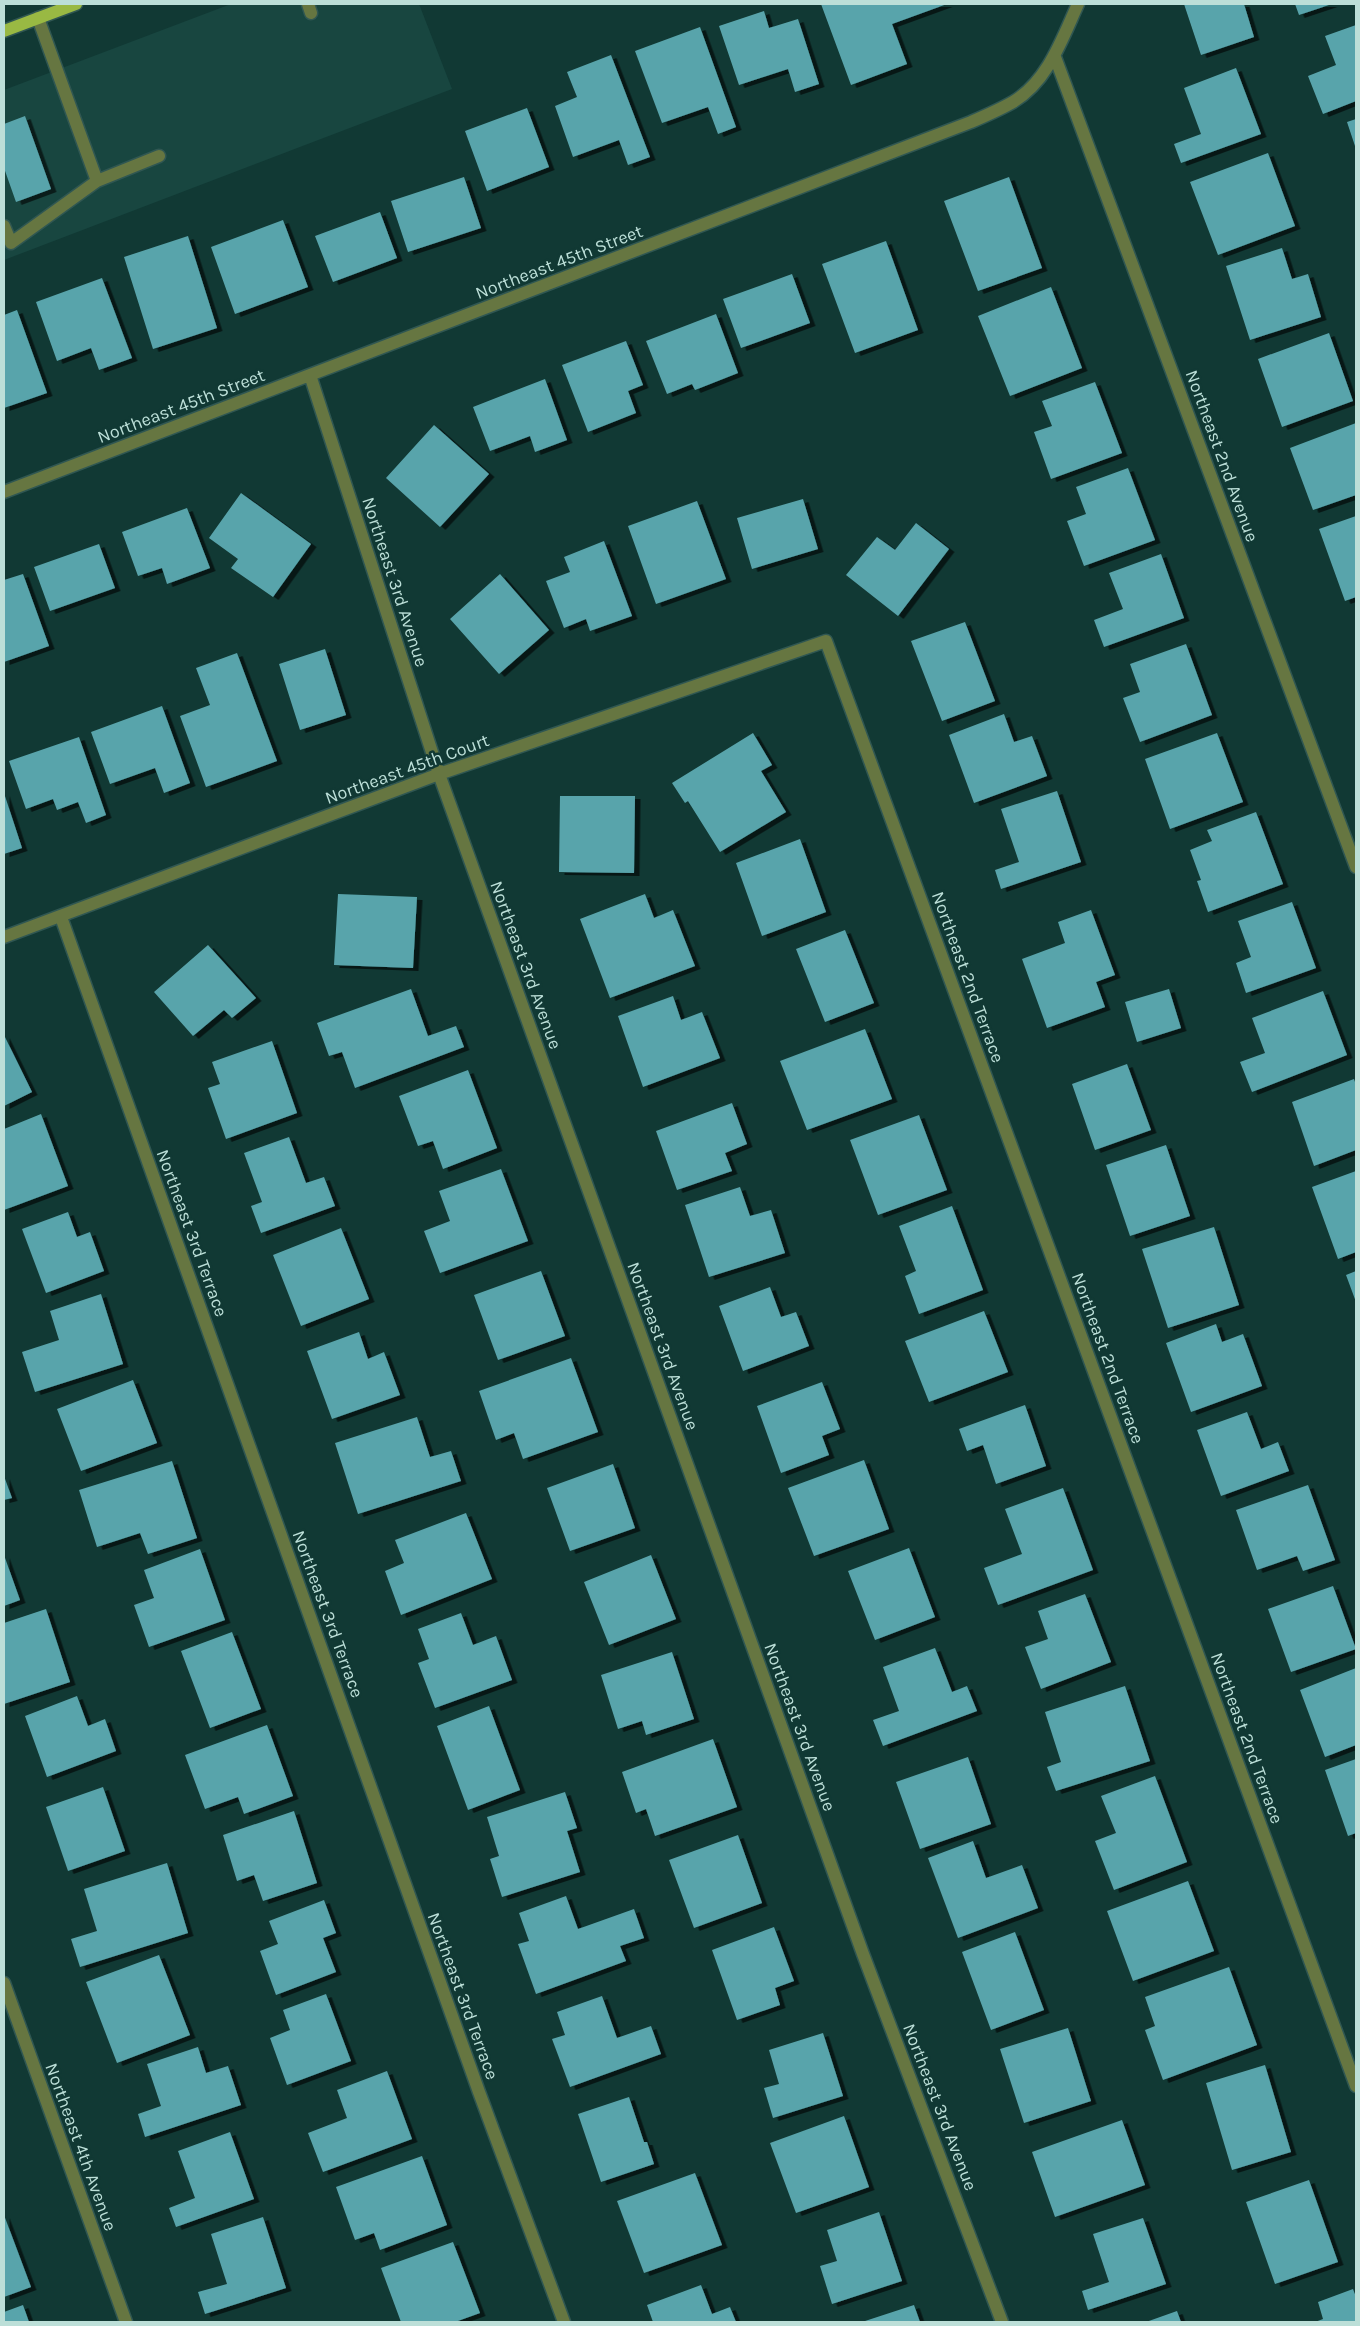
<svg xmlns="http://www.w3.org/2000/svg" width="1360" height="2326" viewBox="0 0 1360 2326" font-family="Karla,sans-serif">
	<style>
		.built { fill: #184640 }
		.building { fill: #59a4ab; filter: url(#shadow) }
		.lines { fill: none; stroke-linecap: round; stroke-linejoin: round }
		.minor-casing { stroke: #305752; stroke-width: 15 }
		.major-casing { stroke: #305752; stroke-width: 15 }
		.minor { stroke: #667641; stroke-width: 12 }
		.major { stroke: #99b943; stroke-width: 12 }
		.labels { text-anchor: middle; stroke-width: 5; stroke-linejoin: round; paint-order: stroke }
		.street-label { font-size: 18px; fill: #bcdfd8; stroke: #113934 }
	</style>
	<defs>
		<filter id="shadow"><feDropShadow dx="5.5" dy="3" stdDeviation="0" flood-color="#0009"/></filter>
	</defs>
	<rect width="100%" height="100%" fill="#113934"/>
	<path class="built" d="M231,4H419L452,89L4,260V90Z"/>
	<path class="building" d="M821,4H947L892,24L907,64L851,85Z
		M1184,4H1244L1254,37L1201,55Z
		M1295,4H1332L1299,15Z
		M764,11L769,28L798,19L819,84L795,92L788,69L739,85L719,26Z
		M1356,25V101L1323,114L1308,76L1336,65L1325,36Z
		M700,27L736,127L718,134L708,107L662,123L635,51Z
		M611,55L650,157L628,165L619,140L573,157L555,106L577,97L567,72Z
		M1236,68L1261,134L1181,163L1174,144L1201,134L1184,88Z
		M527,108L549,167L487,191L465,131Z
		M25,116L51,189L16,202L4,168V124Z
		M1356,119V149L1347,122Z
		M1268,153L1295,226L1218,255L1190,182Z
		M464,177L481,228L408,252L391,201Z
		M1009,177L1042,268L978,291L944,201Z
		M380,212L397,258L333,282L315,236Z
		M283,220L308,287L235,314L211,247Z
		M188,236L217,328L153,349L124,257Z
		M886,241L918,330L855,353L822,264Z
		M1282,248L1292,279L1308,274L1321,317L1250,340L1226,266Z
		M792,274L810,323L741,348L723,299Z
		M102,278L132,358L99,370L91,348L57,361L36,302Z
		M1051,287L1082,368L1010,396L978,316Z
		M17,310L47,393L4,408V315Z
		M716,314L738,373L695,390L692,384L667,394L646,341Z
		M1329,333L1353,401L1282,427L1258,359Z
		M626,341L643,385L628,391L636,413L588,432L562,365Z
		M545,379L567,440L535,452L530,436L490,451L473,407Z
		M1095,382L1122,453L1051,479L1034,432L1052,426L1042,401Z
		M1356,423V495L1313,510L1290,448Z
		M434,425L489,474L440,527L386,478Z
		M1128,468L1155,540L1084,566L1067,521L1086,514L1076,487Z
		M241,493L311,544L273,597L231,568L238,559L209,538Z
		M803,499L818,549L752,569L737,518Z
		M697,501L726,579L656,604L628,526Z
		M187,508L210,568L167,584L162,568L138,576L122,532Z
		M1356,516V597L1345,601L1319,529Z
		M916,523L949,549L898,616L846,575L877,537L895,550Z
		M604,541L632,616L590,631L586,619L564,628L546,581L570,572L564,557Z
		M99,544L115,588L50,611L34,567Z
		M1161,554L1184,618L1104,647L1094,620L1123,609L1109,573Z
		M23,574L49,646L4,662V580Z
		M500,574L549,630L499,674L450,619Z
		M965,622L995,701L942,721L911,641Z
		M1186,644L1212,715L1140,742L1123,698L1140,692L1130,664Z
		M325,649L346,715L300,730L279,664Z
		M237,653L277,761L206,787L180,716L210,705L196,668Z
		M162,706L190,783L164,793L155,768L110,784L91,732Z
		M1004,714L1014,742L1032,736L1047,776L974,803L949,735Z
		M753,733L772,765L761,771L786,812L720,852L688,801L685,803L672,783Z
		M1217,733L1243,802L1170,829L1145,759Z
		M79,737L106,815L86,823L78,802L57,810L53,799L26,809L9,761Z
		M1057,791L1081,862L1001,889L995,870L1019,862L1001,809Z
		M4,793L22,848L4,854Z
		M560,796H635L634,873L559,872Z
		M1256,812L1283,884L1208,912L1197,881L1201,880L1190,850L1212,841L1207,830Z
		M800,839L826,912L762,936L736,863Z
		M338,894L417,897L413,968L334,965Z
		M645,894L654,918L673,910L695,966L610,998L580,919Z
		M1292,902L1316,968L1246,993L1236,963L1251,957L1238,921Z
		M1091,910L1115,975L1096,982L1105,1007L1047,1028L1022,959L1065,943L1058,922Z
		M845,930L874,1003L825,1022L796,949Z
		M208,945L256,998L232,1018L224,1010L193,1036L154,992Z
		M411,989L428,1036L456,1026L464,1047L355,1088L342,1052L329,1056L317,1023Z
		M1169,989L1181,1028L1137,1042L1125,1002Z
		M1323,991L1347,1055L1252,1092L1240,1062L1265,1053L1252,1018Z
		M673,996L681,1020L702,1012L720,1058L643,1087L618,1016Z
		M865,1029L892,1099L807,1130L780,1061Z
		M4,1035L32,1092L4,1106Z
		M272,1041L297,1113L226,1139L208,1088L220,1084L212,1062Z
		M1127,1064L1151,1130L1095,1150L1072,1084Z
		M468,1070L497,1148L443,1169L433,1141L418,1146L399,1096Z
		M1354,1079L1356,1085V1150L1314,1166L1292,1102Z
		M732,1103L747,1144L725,1153L732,1171L677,1190L656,1131Z
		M41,1114L68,1186L4,1210V1129Z
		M919,1115L947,1190L878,1215L850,1140Z
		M289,1137L306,1183L324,1177L335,1206L261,1233L251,1206L262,1202L244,1153Z
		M1166,1145L1190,1216L1130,1236L1106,1165Z
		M501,1169L528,1241L440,1273L424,1231L450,1221L439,1191Z
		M1356,1171V1252L1338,1259L1312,1187Z
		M740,1187L750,1216L771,1210L785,1253L709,1277L685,1205Z
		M952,1206L983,1290L919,1314L905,1276L916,1271L899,1226Z
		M68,1212L77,1237L90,1232L104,1271L46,1293L22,1229Z
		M1214,1227L1239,1305L1168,1328L1142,1249Z
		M341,1228L369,1299L301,1326L273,1255Z
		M541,1271L565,1336L498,1360L474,1295Z
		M1356,1271V1302L1346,1275Z
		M770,1287L781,1317L796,1312L809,1346L743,1371L719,1306Z
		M101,1294L123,1364L35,1392L22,1352L59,1340L50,1311Z
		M984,1311L1008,1372L929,1402L905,1341Z
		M1216,1324L1222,1342L1243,1334L1262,1386L1191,1412L1166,1343Z
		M359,1332L368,1359L384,1352L400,1395L332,1419L307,1351Z
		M571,1358L598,1432L523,1459L514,1433L496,1440L479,1391Z
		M133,1380L157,1443L81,1471L57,1409Z
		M822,1382L840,1429L822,1436L829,1455L781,1473L757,1406Z
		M1025,1405L1046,1466L996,1484L983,1445L967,1451L959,1429Z
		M1247,1412L1261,1449L1278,1442L1289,1471L1221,1496L1197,1430Z
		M417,1417L430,1457L451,1451L461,1481L358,1514L335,1443Z
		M864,1460L889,1529L814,1556L788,1488Z
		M172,1461L197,1538L148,1554L140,1533L97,1547L79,1490Z
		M613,1464L635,1528L570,1551L547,1488Z
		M4,1476L12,1498L4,1500Z
		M1308,1485L1335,1560L1303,1571L1297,1556L1257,1570L1236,1510Z
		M1063,1488L1093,1570L998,1605L984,1568L1022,1554L1005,1509Z
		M466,1513L492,1579L401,1615L385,1571L404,1563L395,1540Z
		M909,1548L935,1617L875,1640L848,1571Z
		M200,1549L225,1620L149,1647L134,1605L154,1598L144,1570Z
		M4,1555L20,1600L4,1606Z
		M651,1555L676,1619L609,1645L584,1582Z
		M1333,1586L1356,1649L1291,1672L1268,1609Z
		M1085,1594L1111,1662L1041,1689L1025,1647L1048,1639L1038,1611Z
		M46,1609L70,1682L4,1704V1623Z
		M461,1613L473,1645L496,1636L512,1680L435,1708L418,1663L429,1659L418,1629Z
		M232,1632L261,1709L210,1728L181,1651Z
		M935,1648L952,1692L967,1686L977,1711L883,1746L873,1720L899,1711L883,1667Z
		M672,1652L694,1719L646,1735L642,1721L618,1729L601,1675Z
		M1356,1668V1745L1325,1757L1300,1690Z
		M1125,1686L1150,1761L1056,1791L1047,1767L1061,1762L1045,1712Z
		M77,1696L88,1726L105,1719L116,1751L47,1777L25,1716Z
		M489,1706L520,1790L468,1810L437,1726Z
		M267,1725L293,1796L244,1814L238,1797L205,1809L185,1755Z
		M713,1739L737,1807L655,1836L646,1809L636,1813L622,1772Z
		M968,1757L991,1824L920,1849L896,1782Z
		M1356,1759V1833L1348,1836L1325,1770Z
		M1155,1776L1187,1862L1114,1890L1095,1841L1116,1833L1101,1796Z
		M103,1787L125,1851L68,1871L46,1807Z
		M565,1792L577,1828L567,1831L580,1872L502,1897L490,1859L499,1856L487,1817Z
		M294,1811L317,1883L263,1901L254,1875L237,1881L223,1835Z
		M738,1835L762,1903L694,1928L669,1860Z
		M973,1841L986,1878L1022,1865L1038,1908L958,1938L928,1858Z
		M167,1863L188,1933L80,1967L71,1939L97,1931L84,1889Z
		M1188,1881L1214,1951L1133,1981L1107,1911Z
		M566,1896L578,1929L634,1909L644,1938L620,1946L626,1961L536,1994L518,1944L529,1941L519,1913Z
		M324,1900L336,1933L323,1938L336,1972L276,1995L260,1951L278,1944L269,1921Z
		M774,1927L794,1981L775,1988L780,2005L737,2020L712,1950Z
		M1015,1932L1044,2010L991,2030L962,1952Z
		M159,1955L190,2035L117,2063L86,1982Z
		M1229,1967L1257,2045L1163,2080L1145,2030L1155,2026L1145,1997Z
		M326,1994L351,2061L287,2085L270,2038L290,2030L283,2010Z
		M602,1996L617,2038L651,2026L661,2054L570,2087L552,2039L565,2035L557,2012Z
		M1068,2028L1091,2101L1024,2123L1000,2049Z
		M823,2033L843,2096L773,2118L764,2088L779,2084L769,2050Z
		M198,2047L206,2073L228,2066L241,2105L145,2137L138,2114L161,2106L147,2064Z
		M1265,2065L1291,2152L1232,2170L1206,2083Z
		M387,2071L412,2139L323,2172L308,2133L347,2118L337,2090Z
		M629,2097L644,2142H647L654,2164L601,2182L578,2114Z
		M844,2116L869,2187L796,2213L770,2143Z
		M1122,2120L1145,2185L1055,2217L1032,2152Z
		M230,2132L254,2199L176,2227L169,2208L195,2198L178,2151Z
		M422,2156L447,2225L380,2250L374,2233L355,2240L336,2187Z
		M695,2173L722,2245L644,2273L617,2201Z
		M1309,2180L1338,2262L1275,2284L1246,2202Z
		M879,2212L902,2281L832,2304L820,2266L837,2261L827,2230Z
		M4,2215L31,2287L4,2297Z
		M263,2217L286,2288L205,2314L198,2292L227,2284L211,2234Z
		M1143,2218L1166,2284L1088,2310L1082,2291L1109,2282L1093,2234Z
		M453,2242L480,2313L455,2322H401L381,2268Z
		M701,2285L712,2314L730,2307L736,2322H653L647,2305Z
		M1353,2289L1356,2297V2322H1315L1323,2319L1318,2302Z
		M23,2305L29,2322H4V2312Z
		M914,2305L920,2322H862Z
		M1177,2311L1181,2322H1146Z"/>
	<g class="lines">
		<g class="minor-casing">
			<path id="minor" d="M308,4L311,13
				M38,18L97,181
				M1055,57L1356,867
				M4,226L11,243L97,181L159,156
				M310,375L439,774L863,1954L1002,2322
				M4,492L971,122C985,116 999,110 1013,102C1048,81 1062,39 1078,4
				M61,917L479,2092L564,2322
				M4,937L439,774L826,641L1356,2086
				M4,1983L126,2322"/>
		</g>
		<g class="major-casing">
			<path id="major" d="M4,31L76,4"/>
		</g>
		<use href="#minor" class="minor"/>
		<use href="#major" class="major"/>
	</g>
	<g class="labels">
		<g class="street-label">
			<text transform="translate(559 262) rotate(-21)" y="6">Northeast 45th Street</text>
			<text transform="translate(181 406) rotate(-21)" y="6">Northeast 45th Street</text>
			<text transform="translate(1222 456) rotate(70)" y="6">Northeast 2nd Avenue</text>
			<text transform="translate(395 582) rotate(72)" y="6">Northeast 3rd Avenue</text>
			<text transform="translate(407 769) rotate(-20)" y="6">Northeast 45th Court</text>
			<text transform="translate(526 965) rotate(70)" y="6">Northeast 3rd Avenue</text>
			<text transform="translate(968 977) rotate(70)" y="6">Northeast 2nd Terrace</text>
			<text transform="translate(192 1233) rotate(70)" y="6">Northeast 3rd Terrace</text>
			<text transform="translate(663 1346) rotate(70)" y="6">Northeast 3rd Avenue</text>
			<text transform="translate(1108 1358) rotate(70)" y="6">Northeast 2nd Terrace</text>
			<text transform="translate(328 1614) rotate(70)" y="6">Northeast 3rd Terrace</text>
			<text transform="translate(800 1727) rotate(70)" y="6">Northeast 3rd Avenue</text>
			<text transform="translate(1247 1738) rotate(70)" y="6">Northeast 2nd Terrace</text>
			<text transform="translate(463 1996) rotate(70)" y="6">Northeast 3rd Terrace</text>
			<text transform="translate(940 2107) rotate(69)" y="6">Northeast 3rd Avenue</text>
			<text transform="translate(81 2147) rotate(70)" y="6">Northeast 4th Avenue</text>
		</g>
	</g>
	<rect width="1360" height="2326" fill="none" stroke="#bcdfd8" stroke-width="10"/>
</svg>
